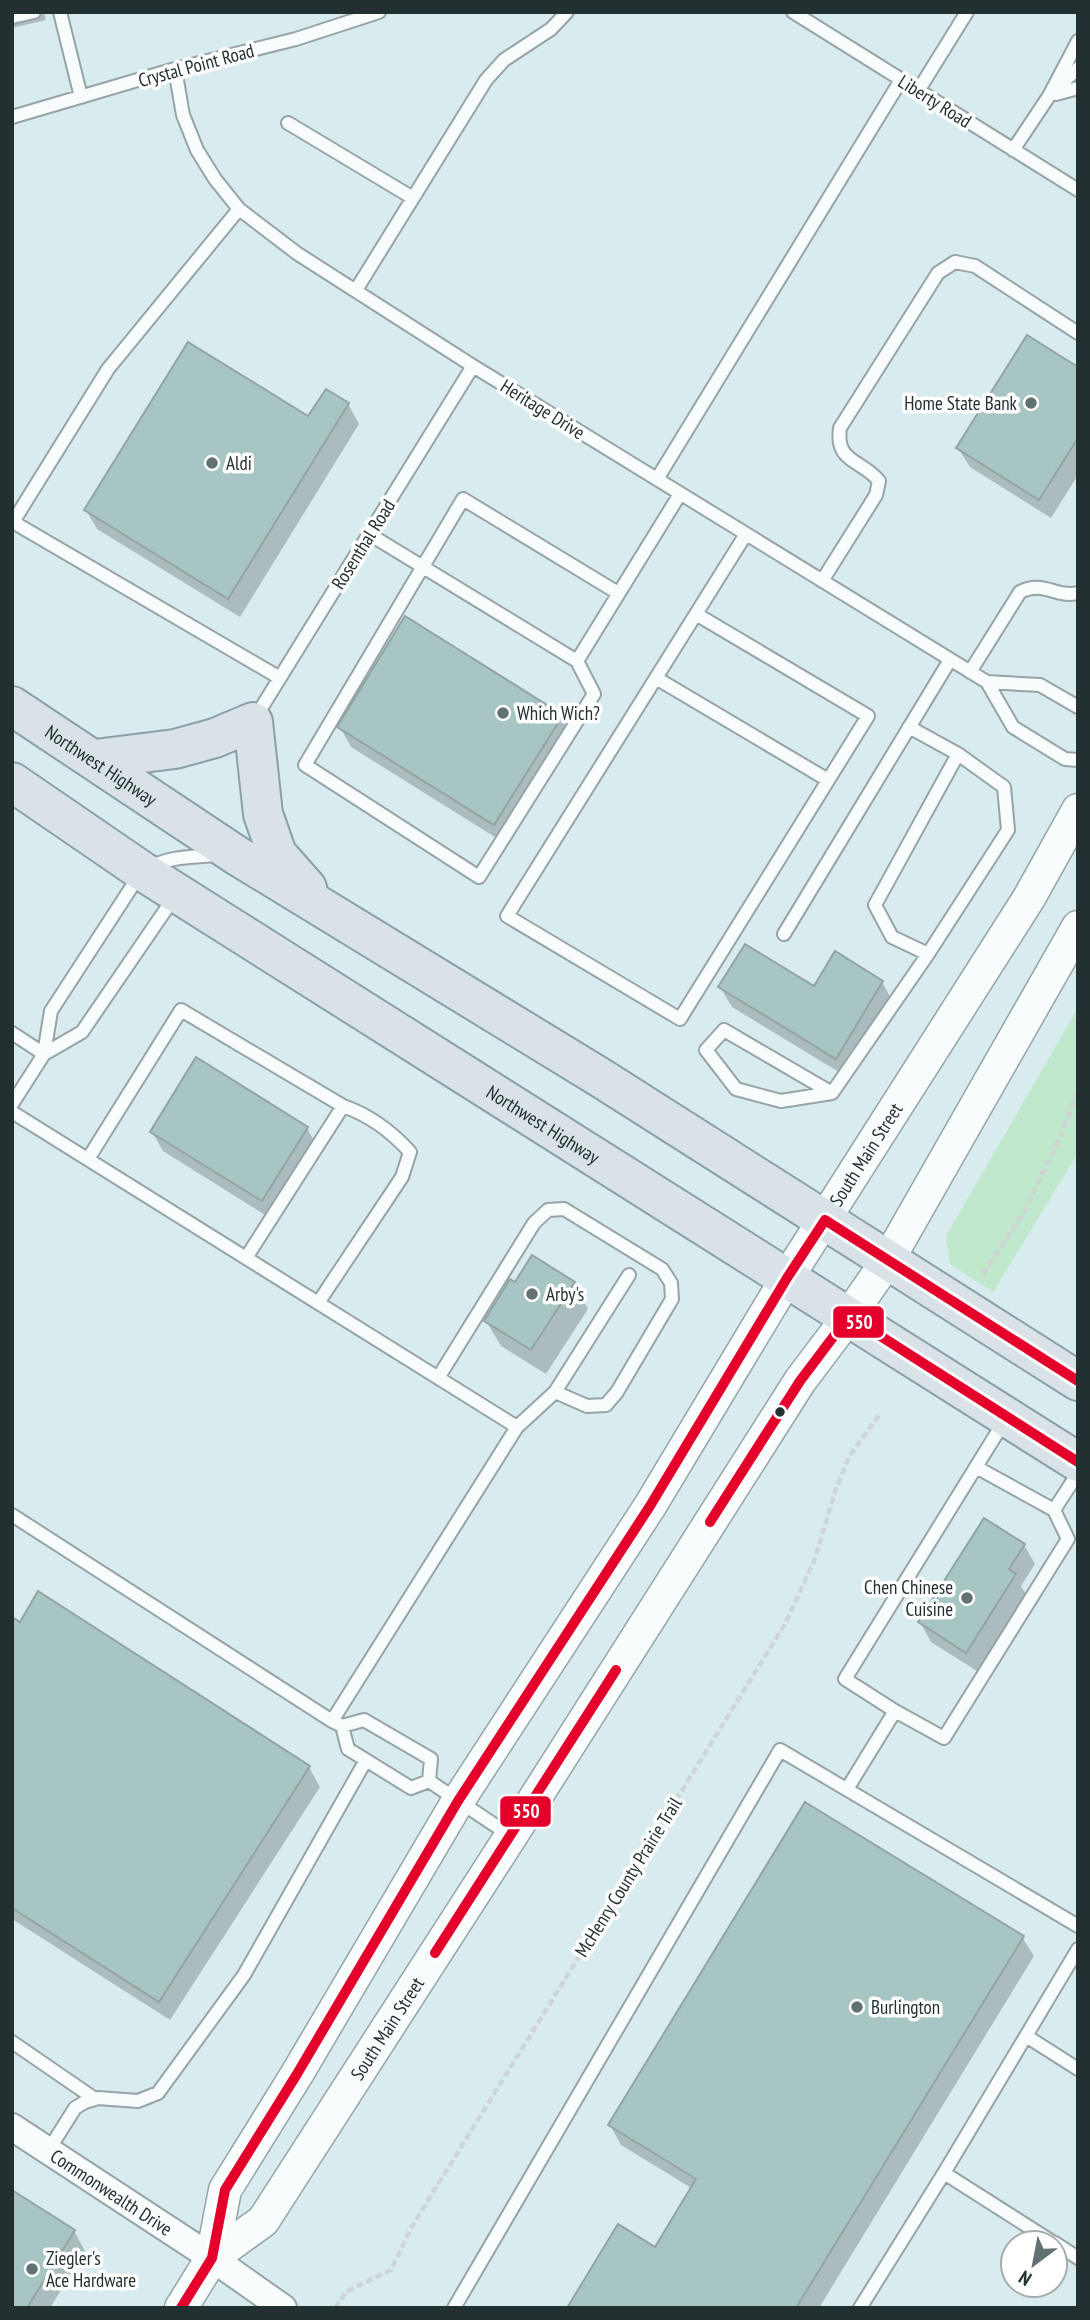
<svg xmlns="http://www.w3.org/2000/svg" width="1090" height="2320" viewBox="0 0 1090 2320" font-family="'PT Sans Narrow',sans-serif">
	<style>
		.grass { fill: #bfe8cc }
		.shadow { fill: #0003 }
		.building { fill: #a7c5c2; stroke: #94a3a3; stroke-width: 2 }
		.lines { fill: none; stroke-linecap: round; stroke-linejoin: round }
		.service-casing { stroke: #96a4a6; stroke-width: 16 }
		.minor-casing { stroke: #96a4a6; stroke-width: 30 }
		.tertiary-casing { stroke: #96a4a6; stroke-width: 35 }
		.primary-casing { stroke: #8aa0a8; stroke-width: 42 }
		.path { stroke: #cfd4d4; stroke-width: 4.5; stroke-dasharray: 7 3.5; stroke-linecap: butt }
		.service { stroke: #f9fcfc; stroke-width: 12 }
		.minor { stroke: #f9fcfc; stroke-width: 26 }
		.tertiary { stroke: #f9fcfc; stroke-width: 32 }
		.primary { stroke: #d9e2e6; stroke-width: 38 }
		.bus-1-casing { stroke: #fff; stroke-width: 16 }
		.bus-1 { stroke: #e4002b; stroke-width: 10 }
		.poi-dot { fill: #627173; stroke: #fff; stroke-width: 2.5 }
		.bus-dot { fill: #233031; stroke: #fff; stroke-width: 2.5 }
		.labels { text-anchor: middle; stroke-width: 7; stroke-linejoin: round; paint-order: stroke }
		.street-label { font-size: 19px; fill: #233031; stroke: #fff }
		.poi-label { font-size: 19px; fill: #233031; stroke: #fff; text-anchor: start }
		.line-badge { stroke: #fff; stroke-width: 2.5 }
		.badge-label { font-size: 19px; text-anchor: middle; font-weight: bold; fill: #fff }
	</style>
	<rect width="100%" height="100%" fill="#d8ebee"/>
	<path class="grass" d="M1078,1008V1153L993,1292L950,1264L946,1236Z"/>
	<path class="shadow" d="M12,12H44L46,20L12,28Z
		M1078,369V475L1051,518L970,467L958,448Z
		M348,404L359,424L240,617L97,529L86,510Z
		M562,716L573,735L506,844L351,747L340,727Z
		M882,982L893,1002L847,1077L732,1007L720,987L814,988Z
		M307,1128L318,1148L273,1220L163,1151L152,1132Z
		M515,1284H574L588,1309L546,1374L501,1346L486,1321Z
		M1024,1545L1035,1564L1021,1586L1026,1594L977,1671L931,1642L920,1622Z
		M12,1619L309,1767L320,1787L170,2020L12,1919Z
		M1022,1937L1034,1956L819,2308H569L656,2249L693,2189L621,2145L610,2125Z
		M74,2231L85,2251L50,2308H12Z"/>
	<path class="building" d="M1027,335L1078,367V438L1039,500L956,448Z
		M188,342L308,416L326,389L349,403L228,599L84,510Z
		M405,616L563,715L494,825L337,727Z
		M745,944L814,986L835,951L883,981L836,1059L718,987Z
		M196,1057L308,1127L262,1201L150,1132Z
		M532,1255L575,1282L531,1350L484,1321L510,1279L515,1282Z
		M984,1518L1025,1544L1009,1569L1016,1574L966,1653L918,1622Z
		M38,1591L310,1766L159,2002L12,1908V1617L20,1622Z
		M805,1802L1024,1936L796,2308H567L618,2224L655,2247L696,2179L608,2125Z
		M12,2190L75,2230L27,2308H12Z"/>
	<g class="lines">
		<g class="service-casing">
			<path id="service" d="M60,12L81,97
				M793,12L1078,190
				M12,17L34,12
				M175,69L183,115L197,150L215,179L239,209L298,254L473,366L987,682L1040,685L1078,707
				M918,91L967,12
				M1054,91L1078,68
				M1056,94L1078,88
				M12,117L175,69L296,39L379,12
				M288,123L413,198
				M1013,150L1049,96L1078,41
				M239,209L108,369L13,522L280,678
				M356,290L486,80L504,60L551,29L567,12
				M657,479L901,80
				M369,534L577,661L680,494
				M822,581L876,495L879,481C861,459 835,463 840,428L938,273L955,262L975,266L1078,333
				M696,614L868,716L680,1019L507,916L746,534
				M577,661L594,694L479,877L305,765L463,499L618,593
				M970,672L1020,592C1044,580 1055,598 1078,593
				M656,678L828,780
				M987,682L1013,727L1065,759L1078,760
				M255,718L473,366
				M909,727L958,754L1004,787L1008,830L928,954L892,937L875,905L958,754
				M784,934L950,660
				M12,1033L44,1054
				M44,1054L82,1032L175,896
				M832,1093L781,1101L736,1089L706,1050L724,1030L832,1093L928,954
				M12,1104L44,1054L51,1011L142,871C168,856 189,857 218,855
				M12,1112L517,1427L332,1721
				M88,1159L181,1010L343,1106C369,1115 391,1131 410,1152L402,1177L318,1303
				M246,1258L343,1106
				M438,1378L534,1223L548,1210L564,1209L662,1269L671,1283L672,1299L617,1392L606,1405L587,1406L555,1392
				M517,1427L555,1392L629,1275
				M1054,1510L1078,1473
				M12,1515L332,1721L342,1726L364,1720L431,1759L429,1781
				M895,1711L944,1738L1068,1539L1054,1510L976,1467
				M342,1726L348,1749L411,1788L429,1781
				M429,1781L511,1836
				M847,1789L895,1711L845,1679L1005,1420
				M1026,2036L1078,2069
				M12,2042L95,2099
				M48,2151L75,2108L85,2102L98,2098L138,2101L158,2093L244,1975L366,1760
				M1054,2243L944,2173L1078,1949
				M1055,2243L1078,2258
				M454,2308L780,1750L1078,1926
				M860,2308L944,2173"/>
		</g>
		<g class="minor-casing">
			<g id="minor">
				<path id="s1" d="M12,2127L212,2258L283,2308"/>
			</g>
		</g>
		<g class="tertiary-casing">
			<g id="tertiary">
				<path id="s2" d="M212,2258L263,2221L511,1836L800,1381L849,1316L888,1260L1078,927"/>
				<path id="s3" d="M181,2308L212,2258L225,2190L297,2074L458,1801L650,1506L787,1278L1029,898L1078,810"/>
			</g>
		</g>
		<g class="primary-casing">
			<g id="primary">
				<path id="s4" d="M12,706L236,855L601,1078L1078,1381"/>
				<path d="M95,759L175,749L215,738L253,722L263,814L277,854L307,888"/>
				<path id="s5" d="M12,782L142,871L1078,1462"/>
			</g>
		</g>
		<path class="path" d="M983,1274L1024,1212L1062,1133L1078,1089
			M335,2308L347,2291L391,2270L411,2228L785,1624L814,1561L836,1489L849,1457L879,1415"/>
		<use href="#service" class="service"/>
		<use href="#minor" class="minor"/>
		<use href="#tertiary" class="tertiary"/>
		<use href="#primary" class="primary"/>
		<g class="bus-1-casing">
			<path id="bus-1" d="M710,1522L800,1381L849,1316L1078,1462
				M435,1953L616,1670
				M181,2308L212,2258L225,2190L297,2074L458,1801L650,1506L787,1278L825,1220L1078,1381"/>
		</g>
		<use href="#bus-1" class="bus-1"/>
	</g>
	<g class="poi-dot">
		<circle cx="1031" cy="403" r="7"/>
		<circle cx="212" cy="463" r="7"/>
		<circle cx="503" cy="713" r="7"/>
		<circle cx="532" cy="1294" r="7"/>
		<circle cx="967" cy="1598" r="7"/>
		<circle cx="857" cy="2007" r="7"/>
		<circle cx="32" cy="2269" r="7"/>
	</g>
	<circle class="bus-dot" cx="780" cy="1412" r="6"/>
	<g class="labels">
		<g class="street-label">
			<text transform="translate(196 65) rotate(-15)" y="7">Crystal Point Road</text>
			<text transform="translate(935 101) rotate(32)" y="7">Liberty Road</text>
			<text transform="translate(543 409) rotate(32)" y="7">Heritage Drive</text>
			<text transform="translate(363 544) rotate(-58)" y="7">Rosenthal Road</text>
			<text dy="7" stroke="none"><textPath href="#s4" startOffset="107">Northwest Highway</textPath></text>
			<text dy="7" stroke="none"><textPath href="#s5" startOffset="632">Northwest Highway</textPath></text>
			<text dy="7" stroke="none"><textPath href="#s3" startOffset="1346">South Main Street</textPath></text>
			<text transform="translate(628 1877) rotate(-58)" y="7">McHenry County Prairie Trail</text>
			<text dy="7" stroke="none"><textPath href="#s2" startOffset="292">South Main Street</textPath></text>
			<text dy="7" stroke="none"><textPath href="#s1" startOffset="119">Commonwealth Drive</textPath></text>
		</g>
		<g class="poi-label">
			<text x="1017" y="410" text-anchor="end">Home State Bank</text>
			<text x="226" y="470">Aldi</text>
			<text x="517" y="720">Which Wich?</text>
			<text x="546" y="1301">Arby's</text>
			<text x="953" y="1594" text-anchor="end">Chen Chinese<tspan x="953" dy="22">Cuisine</tspan></text>
			<text x="871" y="2014">Burlington</text>
			<text x="46" y="2265">Ziegler's<tspan x="46" dy="22">Ace Hardware</tspan></text>
		</g>
	</g>
	<g class="line-badge">
		<rect x="832" y="1305" width="53" height="34" rx="7" fill="#e4002b"/>
		<rect x="499" y="1795" width="53" height="33" rx="7" fill="#e4002b"/>
	</g>
	<g class="badge-label">
		<text x="859" y="1329">550</text>
		<text x="526" y="1818">550</text>
	</g>
	<rect width="1090" height="2320" fill="none" stroke="#233031" stroke-width="28"/>
	<g transform="translate(1034 2264) rotate(212)"><circle r="33" fill="#ffffff" stroke="#a7acad" stroke-width="2"/>
	<path d="M0-5L12 26L0 18L-12 26Z" fill="#627173"/>
	<text y="-10" font-size="19" font-weight="bold" text-anchor="middle" fill="#233031">N</text>
	</g>
</svg>
